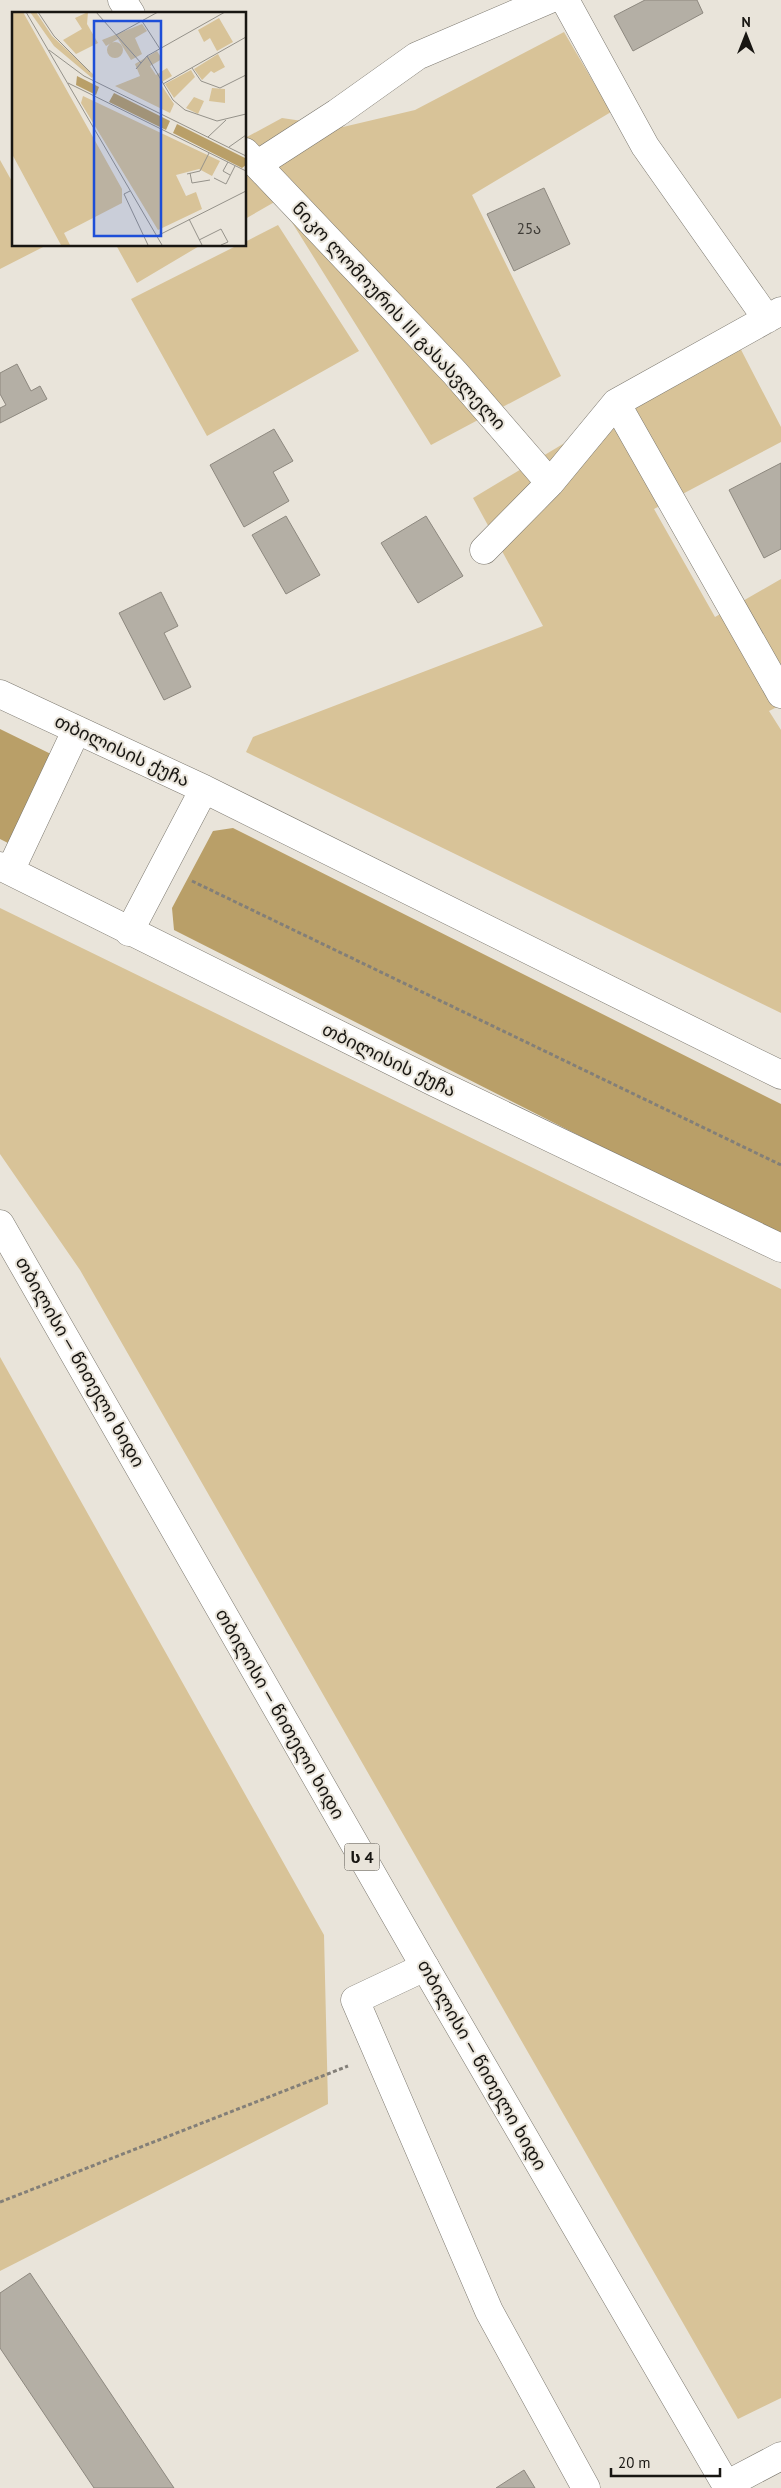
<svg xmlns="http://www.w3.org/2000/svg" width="781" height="2488" font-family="'PT Sans','Noto Sans Georgian',sans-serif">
  <rect width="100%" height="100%" fill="#e9e4da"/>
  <path fill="#d8c398" d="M564,32L611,112L472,195L561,376L431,445L278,200L245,219V138L282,118L343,127L415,110Z
    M0,160L14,185V245H47L0,269Z
    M278,225L359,351L207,436L131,299L238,245H245V242Z
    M116,245H201L137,283Z
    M736,340L781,427V442L654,509L715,617L781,579V705L769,711L781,730V1013L246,752L253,737L543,626L473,498Z
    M0,908L781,1289V2398L738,2419L80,1270L0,1154Z
    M0,1357L324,1935L328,2104L0,2271Z"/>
  <path fill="#b99f68" d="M0,729L55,756L22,850L0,839Z
    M233,828L781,1104V1238L174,930L172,908L213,831Z"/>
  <path fill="#b4afa5" stroke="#8d887f" d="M645,0H697L703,13L633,51L614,16Z
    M544,188L570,244L514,271L487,214Z
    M17,364L31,391L40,386L47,399L0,423V408L6,405L0,394V373Z
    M274,429L293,461L273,472L289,501L244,527L210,465Z
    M781,463V549L764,558L729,490Z
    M286,516L320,575L286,594L252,535Z
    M426,516L463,576L418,603L381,543Z
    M161,592L178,626L164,633L191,687L164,700L119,613Z
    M30,2273L174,2488H94L0,2348V2293Z
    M524,2470L535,2488H496Z"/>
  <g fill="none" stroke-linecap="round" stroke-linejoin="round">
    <defs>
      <path id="minor" d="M122,0L131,14
        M565,0L645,146L767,319
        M245,152L455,373L550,483
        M258,164L337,113L417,56L548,0
        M616,403L781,694
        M484,550L550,483L616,403L781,311
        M425,1967L355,2000L489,2311L586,2488
        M726,2485L781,2456"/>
      <path id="major" d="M0,694L204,789L781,1075
        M0,866L436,1083L781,1248
        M10,871L76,731
        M129,932L204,789"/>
      <path id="highway" d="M0,1224L425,1967L728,2488"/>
    </defs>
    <use href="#minor" stroke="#7c786f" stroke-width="29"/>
    <use href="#major" stroke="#7c786f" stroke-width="29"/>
    <use href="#highway" stroke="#7c786f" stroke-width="29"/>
    <path stroke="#837f78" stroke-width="3" stroke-dasharray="4 2.5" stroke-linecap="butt" d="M192,881L781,1165
      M0,2202L348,2066"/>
    <use href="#minor" stroke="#fff" stroke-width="28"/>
    <use href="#major" stroke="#fff" stroke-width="28"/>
    <use href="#highway" stroke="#fff" stroke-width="28"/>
  </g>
  <g text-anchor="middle" stroke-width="4" stroke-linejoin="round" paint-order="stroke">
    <g font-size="15" fill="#3f3c37">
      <text x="529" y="234">25ა</text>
    </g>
    <rect fill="#e9e4da" stroke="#57544e" stroke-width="1" x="344.5" y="1843.5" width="35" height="27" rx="4"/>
    <g font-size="16" font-weight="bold" fill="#181612">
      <text x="362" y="1863">ს 4</text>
    </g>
    <g font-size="18" fill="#181612" stroke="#e9e4da">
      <text transform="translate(399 316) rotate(47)" y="6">ნიკო ლომოურის III გასასვლელი</text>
      <text transform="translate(122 751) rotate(25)" y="6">თბილისის ქუჩა</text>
      <text transform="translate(389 1060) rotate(26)" y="6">თბილისის ქუჩა</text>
      <text transform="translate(80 1362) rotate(60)" y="6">თბილისი — წითელი ხიდი</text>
      <text transform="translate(280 1714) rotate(60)" y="6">თბილისი — წითელი ხიდი</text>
      <text transform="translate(482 2065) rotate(60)" y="6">თბილისი — წითელი ხიდი</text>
    </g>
  </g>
  <g transform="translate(12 12)">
    <rect width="234" height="234" fill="#e9e4da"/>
    <path d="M0,0H11L110,177V191L52,221L58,233H49L0,142ZM18,0H24L40,24L82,63L80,66L42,34ZM76,0L75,12L86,31L64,42L51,28L70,17L63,6ZM207,6L221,30L205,39L198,26L192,30L186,18ZM130,12L135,19L123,26L130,42L119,48L106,27L94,34L90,28ZM95 38a8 8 0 1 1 16 0a8 8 0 1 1-16 0ZM145,39L150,47L138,54L144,63L155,56L160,64L148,71L162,92L158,101L103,74L128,64L123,52ZM206,42L213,55L202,61L199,59L190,68L182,57ZM179,58L183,65L162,86L153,72ZM200,76L213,77V91L197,89ZM71,84L208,149L200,164L187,157L164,163L174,184L184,180L190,197L146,218L69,91ZM182,85L192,89L186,102L174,96Z" fill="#d8c398"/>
    <path d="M65,64L87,75L84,83L64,73ZM102,81L158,109L154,118L97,90ZM165,112L233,146L234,153L230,156L161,121Z" fill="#b99f68"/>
    <path fill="none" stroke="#95928a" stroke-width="1" d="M14,0L150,233M26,0L42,24L78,60M84,0L129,51M130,9L148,37M104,23L146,0M37,38L72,64L234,144M135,44L161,88L173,98L205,109L234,102M180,56L189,69L208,76L234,63M124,57L135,44L213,0M56,71L234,159M151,72L234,25M196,125L214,108M217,135L234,123M216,150L211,159L218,163M178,161L180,171L198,168M175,162L188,159L197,141M202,166L214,172L223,154M118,179L112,182L136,233M177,207L190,233M145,224L234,179M187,228L209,217L216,230L209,233"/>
    <path fill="#1d4ed8" fill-opacity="0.15" stroke="#1d4ed8" stroke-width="2.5" d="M82,9H149V224H82Z"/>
    <rect width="234" height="234" fill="none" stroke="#181612" stroke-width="2.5"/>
  </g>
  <g transform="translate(746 35)" stroke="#e9e4da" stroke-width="4" paint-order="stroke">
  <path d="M0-4L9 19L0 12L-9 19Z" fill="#181612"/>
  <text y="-8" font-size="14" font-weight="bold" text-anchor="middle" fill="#181612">N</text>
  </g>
  <path d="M611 2468v8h109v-8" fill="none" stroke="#181612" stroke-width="2.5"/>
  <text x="618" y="2468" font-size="15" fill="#181612" stroke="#e9e4da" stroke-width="4" paint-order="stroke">20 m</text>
</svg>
